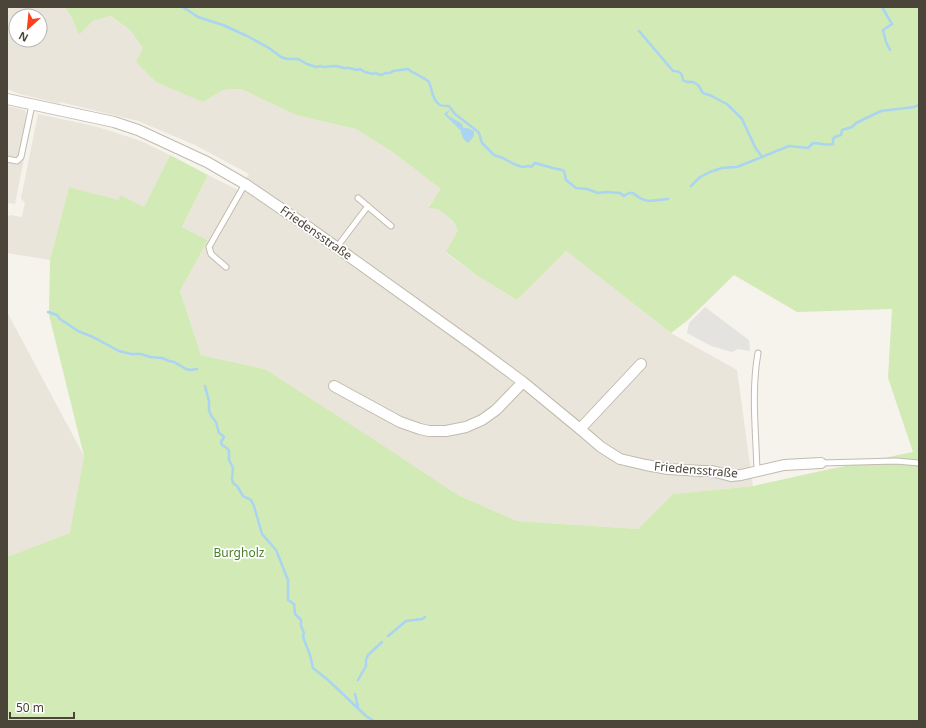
<svg xmlns="http://www.w3.org/2000/svg" width="926" height="728" font-family="'Noto Sans',sans-serif">
  <rect width="100%" height="100%" fill="#f6f3ec"/>
  <path fill="#eae5da" fill-rule="evenodd" d="M7,7H65L72,18L79,35L93,21L111,16L130,30L143,48L203,102L223,90L241,89L296,115L356,129L394,153L442,189L428,207L438,209L453,221L458,230L446,253L476,275L517,300L566,251L671,333L737,370L753,486L673,494L638,529L517,521L458,495L265,369L201,355L180,291L208,240L182,227L208,175L238,190L249,174L195,145L138,121L60,102V104L20,94L7,89ZM16,16H40V40H16Z
    M7,106L25,110L26,113L25,131L20,156L15,158L7,157Z
    M38,114L94,126L117,133L141,141L170,155L144,207L121,196L119,200L69,187L50,260L7,253V217L10,215L22,217L25,202L23,201L21,198Z
    M24,159L15,204L7,203V162L19,164L20,160Z
    M7,312L84,456L71,533L7,557Z"/>
  <path fill="#d2eab5" d="M65,7H919V721H7V557L70,533L84,456L49,315L50,260L69,187L119,200L120,195L144,207L170,155L208,175L182,227L208,240L180,291L201,355L265,369L373,439L458,495L517,521L638,529L673,494L753,486L821,471L913,452L888,378L892,309L797,312L734,275L688,320L671,333L566,251L517,300L476,275L446,252L458,230L453,221L438,209L428,208L441,189L394,153L356,129L296,115L241,89L223,90L203,102L156,82L136,62L143,48L130,30L111,16L93,21L79,35L72,18Z"/>
  <path fill="#e5e3e0" d="M705,307L749,340L750,351L738,349L732,352L711,346L687,333L689,323Z
    M694,471L761,474L743,481L733,483L693,478Z"/>
  <path fill="#a9d4f2" d="M451,109L447,114C450,118 457,120 462,124L463,125L462,127L465,128H467L474,131V136L468,143C464,141 461,135 461,131L444,114Z"/>
  <g fill="none" stroke-linecap="round" stroke-linejoin="round">
    <path stroke="#a9d4f2" stroke-width="2.5" d="M183,7L198,17L223,25L247,36L269,48L281,57L287,59H298L307,64L316,67L321,66L323,67L336,66L344,68H349L357,70L360,69L365,72L373,74L375,73L378,74L382,75L385,73H390L393,71L408,69C411,71 413,73 416,74C419,76 427,79 429,82C430,84 430,86 431,88C432,93 435,102 440,105C442,106 446,106 449,106L455,114L477,131L479,133L482,143L494,155L503,158L514,164L522,167L529,166L531,167L535,163L553,168L562,170L564,171L566,180L576,188L587,189L598,193L605,192L620,193L624,196L629,193H633C647,205 652,200 668,199
      M882,7L892,24L883,30L886,42L890,50
      M639,31L673,71C679,71 682,72 683,80L687,82H693L698,85L703,93L712,96L717,99L727,104L742,119L755,147L762,157
      M691,186L700,177L710,172L722,168L737,167L789,146L808,148L813,143C821,143 826,146 833,144V139L835,137L841,135L842,130L852,127L856,123L881,111L914,107L919,105
      M48,312L57,315L60,319L78,331L93,337L119,351L131,354H141L150,357L162,358L169,361L174,362L186,369L191,370L197,369
      M205,386L209,401V411L212,417L216,422L219,433L222,435L224,437L221,442L222,445L227,448L229,451V460L233,468L232,479L233,483L237,486L243,496L251,500L254,506L262,534L276,550L288,580V600L294,604L295,614L301,620V626L304,633L303,637L310,655L313,668L328,680L366,716L374,721
      M388,636L406,621L422,619L425,617
      M358,680L366,666V660L368,655L382,642
      M355,694L358,707"/>
    <defs>
      <path id="lane" d="M7,159L17,161L21,157L32,105
        M358,198L391,226
        M337,247L368,206
        M226,267L211,254L209,247L245,184
        M821,463L896,461L919,463
        M757,471C756,432 751,392 758,353"/>
      <path id="street" d="M7,99L114,122L138,130L207,162L245,184L311,229L477,348L523,382L580,429L601,447L620,459L646,465L668,469L703,471H712L731,476L741,475L784,465L821,463
        M334,386L400,422L420,429L429,431H446L466,427L482,420L496,410L523,382
        M580,429L641,364"/>
    </defs>
    <use href="#lane" stroke="#c2bbae" stroke-width="7"/>
    <use href="#street" stroke="#c2bbae" stroke-width="12"/>
    <use href="#lane" stroke="#fff" stroke-width="5"/>
    <use href="#street" stroke="#fff" stroke-width="10"/>
  </g>
  <g text-anchor="middle" stroke-width="3.5" stroke-linejoin="round" paint-order="stroke">
    <g font-size="12" fill="#4b4439" stroke="#fff">
      <text transform="translate(316 233) rotate(35)" y="4">Friedensstraße</text>
      <text transform="translate(696 470) rotate(5)" y="4">Friedensstraße</text>
    </g>
    <g font-size="12" fill="#4a7f2a" stroke="#fff">
      <text x="239" y="557">Burgholz</text>
    </g>
  </g>
  <rect width="926" height="728" fill="none" stroke="#4b4439" stroke-width="16"/>
  <g transform="translate(28 28) rotate(207)"><circle r="19" fill="#ffffff" stroke="#b7b4b0"/>
  <path d="M0-3L7 15L0 10L-7 15Z" fill="#fc3f1d"/>
  <text y="-6" font-size="11" font-weight="bold" text-anchor="middle" fill="#4b4439">N</text>
  </g>
  <path d="M10 712v6h64v-6" fill="none" stroke="#4b4439" stroke-width="2"/>
  <text x="16" y="712" font-size="12" fill="#4b4439" stroke="#ffffff" stroke-width="3" paint-order="stroke">50 m</text>
</svg>
